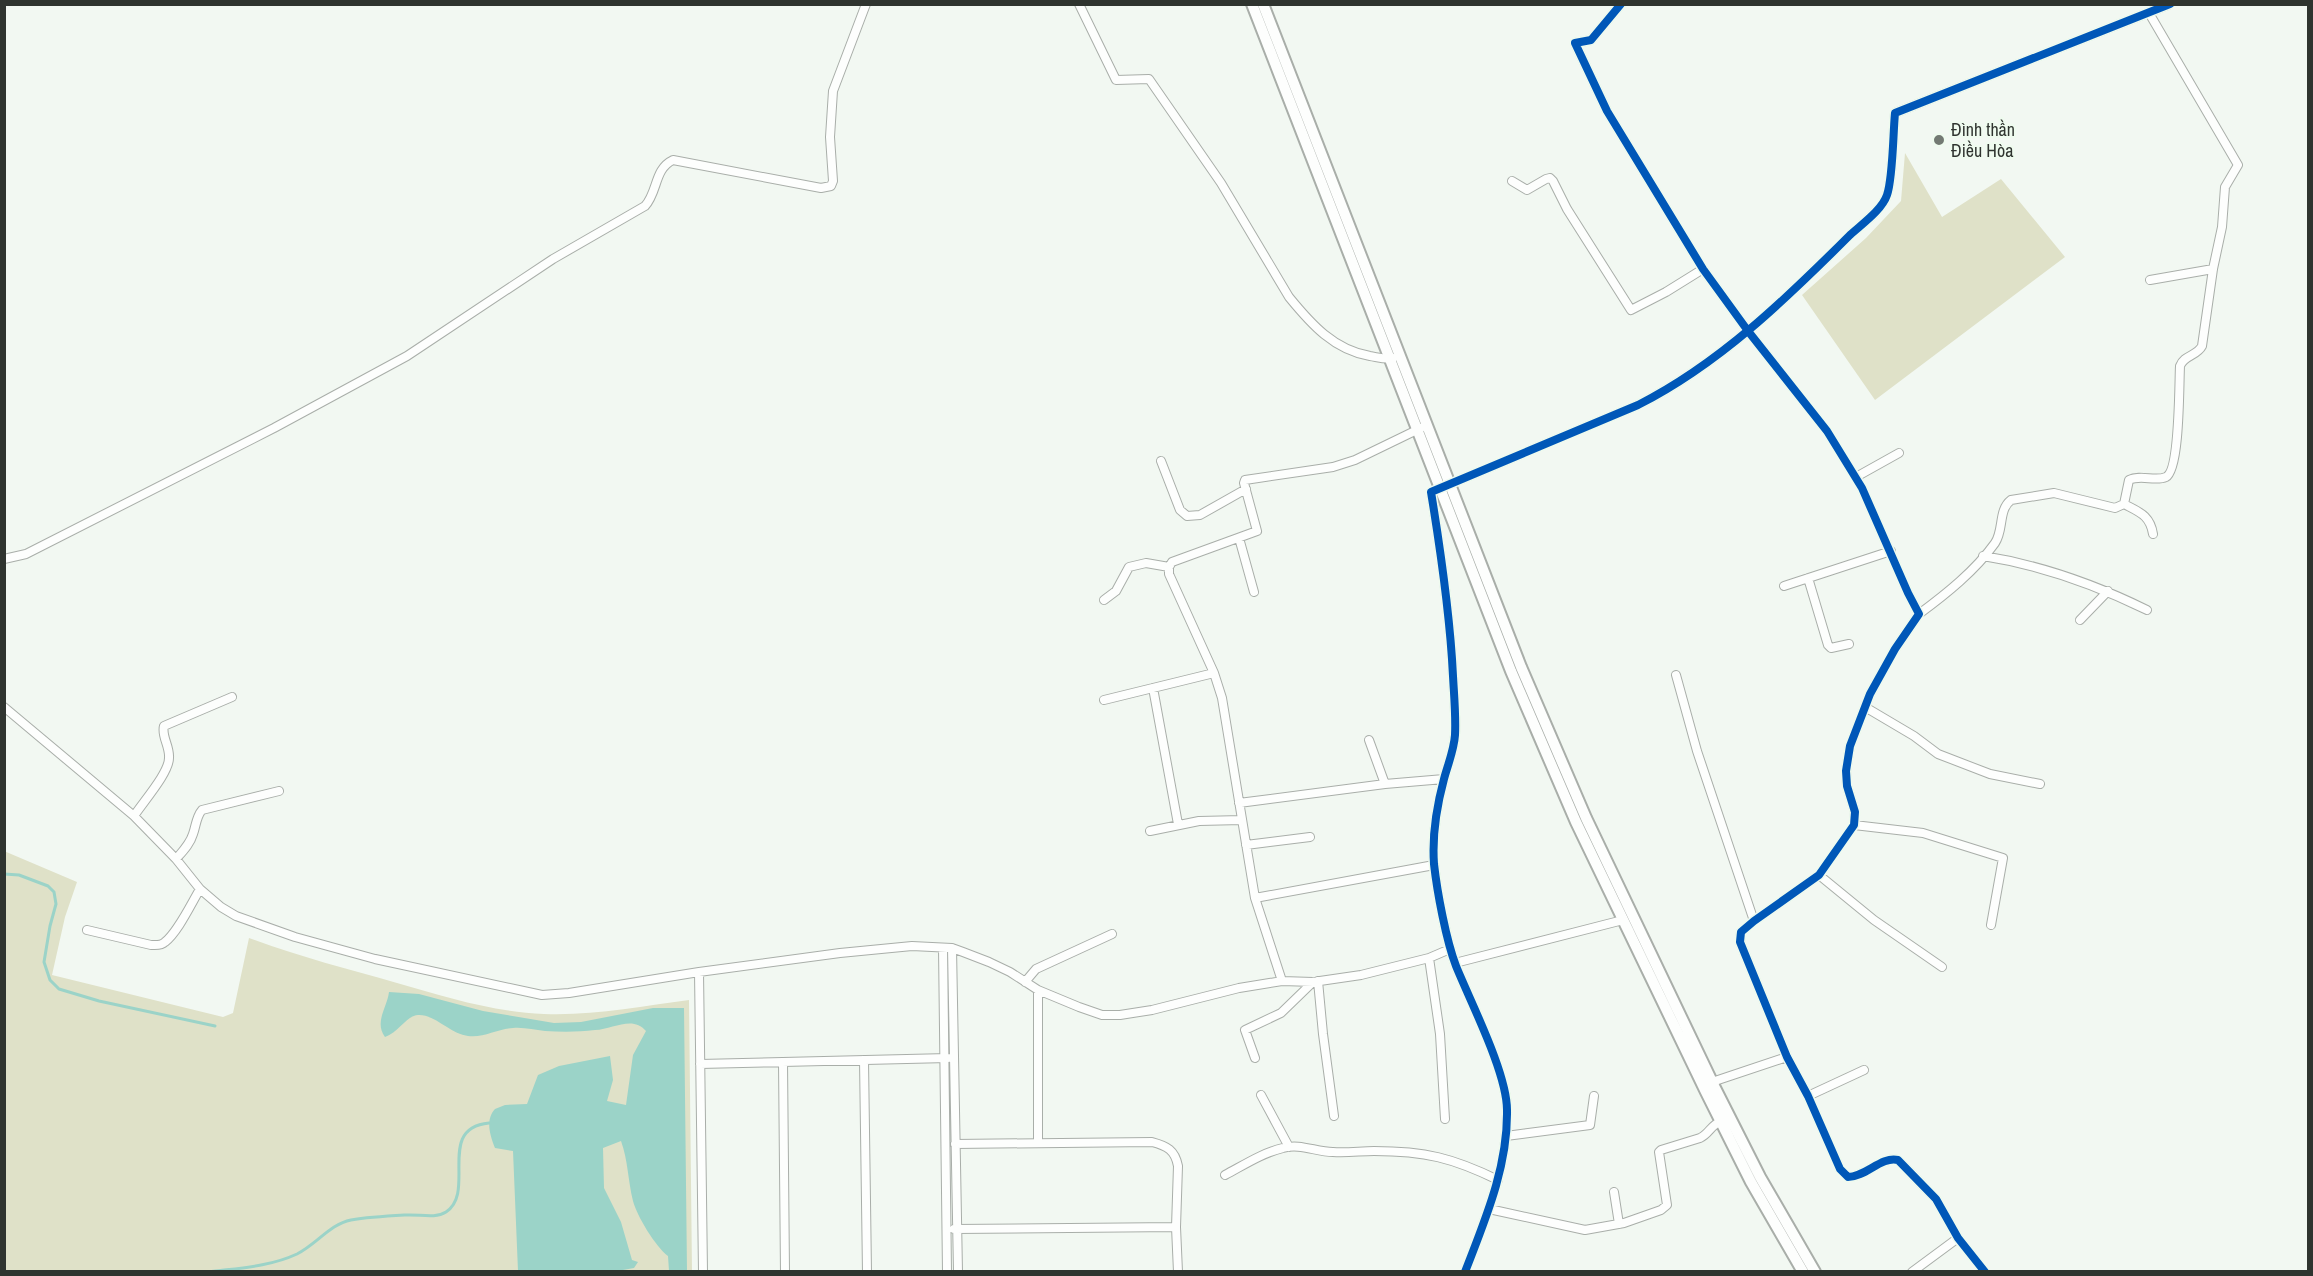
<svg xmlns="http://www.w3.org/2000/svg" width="2313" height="1276" font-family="'Archivo Narrow',sans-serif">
  <rect width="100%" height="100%" fill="#f2f8f2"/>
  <path fill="#dfe1c8" d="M1905,153L1942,217L2001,179L2065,257L1875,400L1802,295L1866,238L1901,201Z
    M4,851L77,882L65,917L52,975L223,1017L233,1013L249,938C297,956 347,969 397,983C445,997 494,1012 544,1014C592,1016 642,1006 689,1000L692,1271H5Z"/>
  <path fill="#9bd3c8" d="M389,992L419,994L483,1011L554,1023L581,1022L653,1008H684L687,1271H669L668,1256C655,1246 637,1216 633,1201C628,1181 628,1160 621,1141L603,1148L604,1188L621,1222L632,1260L638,1262L634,1268L612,1272L518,1271L513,1151L495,1148C490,1135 485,1120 495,1109L505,1105L527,1104L538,1075L559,1066L610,1056L613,1080L607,1101L626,1105L633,1055L646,1031C633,1015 613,1029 595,1030C579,1032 562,1032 545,1031C534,1030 524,1027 513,1028C497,1029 484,1038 468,1036C450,1034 435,1014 418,1015C406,1016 399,1032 385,1037C374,1022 387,1008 389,992Z"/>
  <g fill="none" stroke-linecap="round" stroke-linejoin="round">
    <path stroke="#9bd3c8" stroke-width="3" d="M4,874L19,875L48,886L54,892L56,904L50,926L44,962L50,980L59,989L99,1001L215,1026
      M208,1272C238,1268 269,1267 297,1254C317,1244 330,1224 351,1220C369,1217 388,1216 406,1215C419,1214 435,1219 446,1212C477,1192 435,1128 489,1123"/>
    <defs>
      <path id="street" d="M1079,4L1116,80L1149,79L1221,183L1289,297C1311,324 1334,350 1370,356C1377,357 1386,360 1393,358
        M1621,4L1591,40L1575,43L1607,111L1703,269L1748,331L1827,431L1862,488L1908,593L1919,614L1895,649L1870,694L1850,746L1846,771L1847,786L1855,812L1854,825L1819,875L1754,921L1741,932L1740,942L1787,1057L1808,1096L1840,1169L1848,1177C1866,1177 1881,1156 1898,1160L1936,1199L1958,1238L1985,1272
        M1512,181L1527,190L1546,179L1550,178L1553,181L1567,209L1631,310L1666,292L1703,269
        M2150,280L2213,269
        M1161,461L1180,510L1187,516L1200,515L1246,489
        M1856,477L1899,453
        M2124,504C2139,512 2150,515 2153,534
        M1239,538L1254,592
        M1983,556C2041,565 2094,584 2147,610
        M4,559L26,554L274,428L407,356L553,259L645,206C658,192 654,169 673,160L821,188L831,186L833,181L830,137L833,91L866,4
        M1808,578L1828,645L1831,648L1849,644
        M1784,586L1891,551
        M1104,600L1116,591L1129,567L1146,563L1169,567
        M1919,614C1946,594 1975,571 1995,543C2004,530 1998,510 2011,500L2054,493L2115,508L2124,504L2129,480C2141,474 2155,482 2166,477C2180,470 2179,384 2180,366C2184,355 2197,356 2202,346L2213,269L2222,227L2225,187L2238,165L2149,13
        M2080,620L2108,591
        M1676,675L1697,751L1754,921
        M1153,688L1178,824
        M1104,700L1214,673
        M4,707L134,816L176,859L200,889L221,907L236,916L295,937L375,959L542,995L569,993L699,972L840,953L912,946L952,948L963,952L989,962L1010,972L1038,990L1079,1007L1102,1015H1120L1152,1010L1239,988L1282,981L1313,982L1361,975L1429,958L1450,949
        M1865,707L1914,736L1938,754L1990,774L2040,784
        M1369,740L1385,784
        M1239,803L1385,784L1444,779
        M134,816C143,802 169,773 169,758C170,746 161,736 164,726L232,697
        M1854,825L1923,833L2003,858L1991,925
        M1150,831L1199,821L1242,820
        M1246,845L1310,837
        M176,859C183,851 190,844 193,834C196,826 196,817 202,810L279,791
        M1819,875L1874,920L1942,967
        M1255,898L1434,865
        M87,930L151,945C156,945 161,946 165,942C178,932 191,904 200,889
        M943,948L947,1272
        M952,948L958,1272
        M1429,958L1440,1034L1445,1119
        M1455,963L1623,920
        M699,972L703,1272
        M1282,981L1255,898L1222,698L1214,673L1169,574V567L1172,562L1257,531L1244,483L1245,480L1333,467L1355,460L1421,428
        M1318,981L1323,1034L1334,1116
        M1025,982L1036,969L1112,934
        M1038,990V1143
        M1255,1058L1245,1030L1281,1013L1313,982
        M864,1060L867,1272
        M783,1062L785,1272
        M700,1064L948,1058
        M1712,1082L1787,1057
        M1261,1095L1289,1147
        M1808,1096L1864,1070
        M1506,1136L1590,1125L1594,1096
        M955,1144L1152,1142C1167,1146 1175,1150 1178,1166L1176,1227
        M1225,1175C1244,1165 1262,1153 1283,1148C1300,1143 1316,1152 1333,1152C1347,1153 1361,1151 1374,1151C1425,1151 1453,1158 1498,1180
        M1614,1192L1619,1224
        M1489,1209L1585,1230L1624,1223L1661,1210L1667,1205L1659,1152L1661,1150L1700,1138C1709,1134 1711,1125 1720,1122
        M954,1229L1176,1227L1178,1272
        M1465,1272C1485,1220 1508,1167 1507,1110C1507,1073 1471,1003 1456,966C1446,940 1437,891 1434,864C1432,836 1437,805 1444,779C1448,764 1454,750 1455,735C1456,715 1454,695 1453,676C1450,614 1441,553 1431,492L1638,405C1719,364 1786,299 1850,235C1862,224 1882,210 1887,195C1893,178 1893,134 1895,113L2170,4
        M1912,1272L1958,1238"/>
      <path id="secondary" d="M1252,4L1511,671L1576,822L1706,1092L1751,1182L1803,1272
        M1263,4L1521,667L1586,818L1715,1088L1760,1177L1815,1272"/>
    </defs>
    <use href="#street" stroke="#a9aea9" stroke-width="10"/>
    <use href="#secondary" stroke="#a9aea9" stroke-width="14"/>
    <use href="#street" stroke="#fdfefd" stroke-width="8"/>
    <use href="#secondary" stroke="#fdfefd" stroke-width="10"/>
    <defs>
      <path id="cycleway" d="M1621,4L1591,40L1575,43L1607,111L1703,269L1748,331L1827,431L1862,488L1908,593L1919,614L1895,649L1870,694L1850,746L1846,771L1847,786L1855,812L1854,825L1819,875L1754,921L1741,932L1740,942L1787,1057L1808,1096L1840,1169L1848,1177C1866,1177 1881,1156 1898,1160L1936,1199L1958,1238L1985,1272
        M1465,1272C1485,1220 1508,1167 1507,1110C1507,1073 1471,1003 1456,966C1446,940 1437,891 1434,864C1432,836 1437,805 1444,779C1448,764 1454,750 1455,735C1456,715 1454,695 1453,676C1450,614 1441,553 1431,492L1638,405C1719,364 1786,299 1850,235C1862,224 1882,210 1887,195C1893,178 1893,134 1895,113L2170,4"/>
    </defs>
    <use href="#cycleway" stroke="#effbef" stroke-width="11"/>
    <use href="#cycleway" stroke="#0057b8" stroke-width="8"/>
  </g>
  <circle fill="#737973" stroke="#effbef" stroke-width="2" cx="1939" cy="140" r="6"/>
  <g text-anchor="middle" stroke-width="4.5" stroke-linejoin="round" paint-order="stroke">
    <g font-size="18" fill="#2f342f" stroke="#effbef" text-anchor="start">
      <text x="1951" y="136">Đình thần<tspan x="1951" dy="21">Điều Hòa</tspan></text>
    </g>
  </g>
  <rect width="2313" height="1276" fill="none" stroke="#2f342f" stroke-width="12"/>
</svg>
